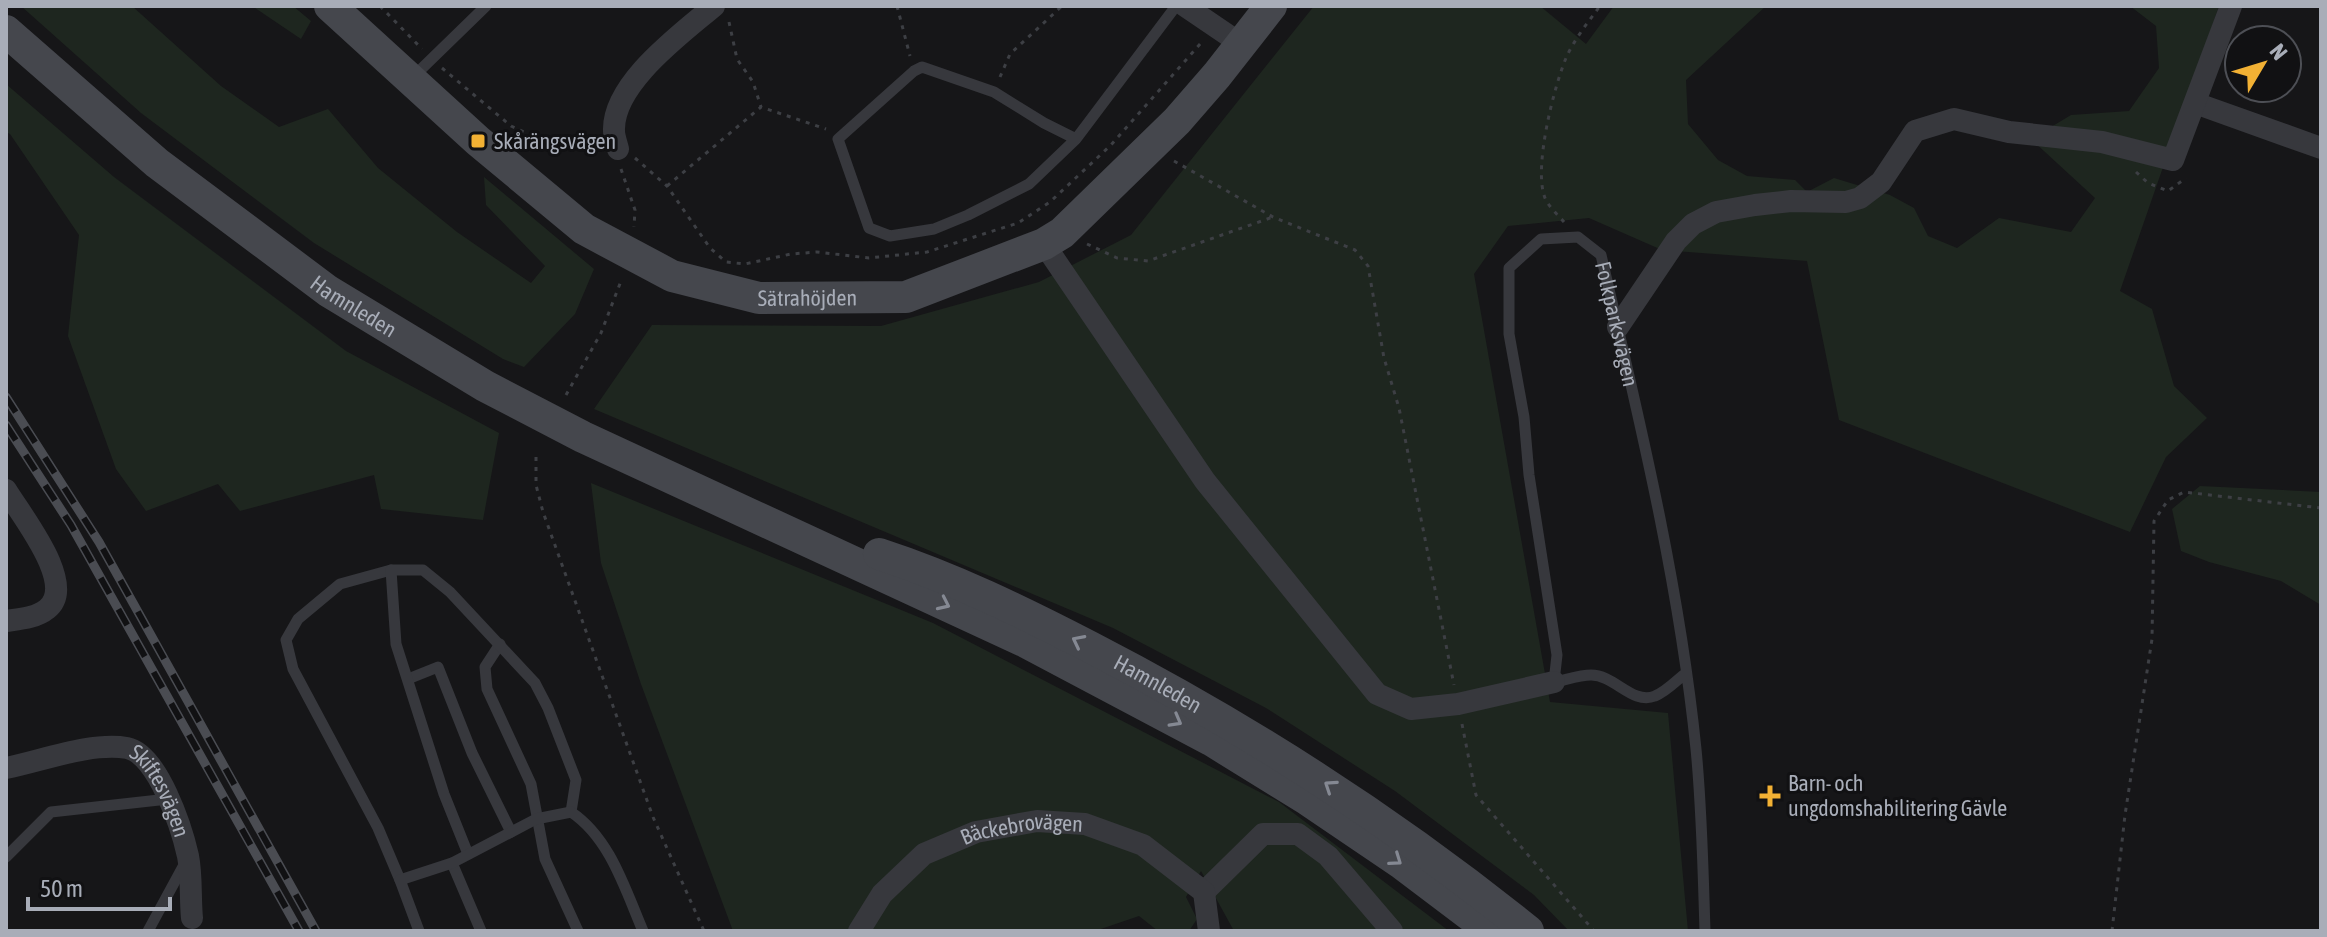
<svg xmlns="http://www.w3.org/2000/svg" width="2327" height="937" font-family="'Asap Condensed',sans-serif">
  <rect width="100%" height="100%" fill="#161618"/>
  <path fill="#1e261f" d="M21,6H132L221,86L279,127L328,109L378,168L457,232L531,283L545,266L486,205L484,177L594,269L575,314L524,367L503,359L314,243L141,113Z
    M252,6H293L311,21L301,39Z
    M1314,6H1540L1586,44L1614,6H1766L1686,80L1688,124L1718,160L1747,176L1795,180L1807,192L1834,178L1890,195L1914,208L1928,236L1957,248L1999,218L2071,232L2095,198L2031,139L2071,115L2129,111L2159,68L2156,26L2130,6H2219L2120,291L2152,309L2174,386L2207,418L2166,457L2130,532L1839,420L1807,261L1662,250L1589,218L1508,226L1474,274L1550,702L1668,713L1688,931H1569L1534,895L1395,791L1266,708L1113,628L594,409L652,325L881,326L1039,282L1131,235Z
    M6,84L114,177L346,351L499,433L483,520L381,509L374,475L240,511L218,484L146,511L116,469L68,336L79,235L10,134L6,132Z
    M591,483L933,623L1279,802L1449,931H1234L1201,871L1186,897L1197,919L1189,931H1158L1139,916L1095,931H733L641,684L601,563Z
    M2200,486L2321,492V605L2281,581L2209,562L2181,551L2172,509Z"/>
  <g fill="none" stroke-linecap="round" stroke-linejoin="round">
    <path stroke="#3d3f44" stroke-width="3" stroke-dasharray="4 6" stroke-linecap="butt" d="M380,6L422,49
      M897,6L910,56
      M729,22L737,59L753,82L761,107
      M442,68L511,126L548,143L597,148
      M1000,77L1010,54L1062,6
      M635,158L667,186L710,248L726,262L745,264L791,254L817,252L869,258L927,252L1018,223L1050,202L1111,145L1201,43
      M1174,161L1273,217L1355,250L1368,266L1384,358L1399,408L1454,685
      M621,169L635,210L634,227
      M2136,172L2148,183L2168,191L2186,178
      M667,186L761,107L826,129
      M1564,222C1558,215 1548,206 1545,198C1533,168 1554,87 1566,58C1574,40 1588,22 1600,6
      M1087,244L1117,258L1148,261L1273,217
      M566,395L601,333L621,281
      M536,457V485L543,512L653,817L704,931
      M1462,724L1476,795L1594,931
      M2112,931L2125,815L2152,639L2154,521L2168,500L2184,492L2321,508"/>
    <g stroke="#37383d" stroke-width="11">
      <path d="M412,78L486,6"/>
      <path d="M1076,139L1044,123L994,92L922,67L914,71L838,139L869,228L890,236L934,229L968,215L1029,184L1076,139L1176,6"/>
      <path d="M391,570L340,584L298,619L286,640L293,669L378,828L400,880"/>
      <path d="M500,644L485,667L487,689L531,784L545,859L578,931"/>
      <path id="s1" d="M1686,673C1677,680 1666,692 1655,696C1632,705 1615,675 1591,675C1580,675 1565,680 1554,682L1557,655L1529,475L1524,417L1509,334V268L1541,239L1578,237L1601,255C1639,418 1679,582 1696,749C1702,810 1703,870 1705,931"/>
      <path d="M408,679L438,667L472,753L511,832"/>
      <path d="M468,854L444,794L396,644L391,570H423L450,592L535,683L548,708L576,780L571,812"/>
      <path d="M6,857L51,812L168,799"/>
      <path d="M452,863L481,931"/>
      <path d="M148,931L186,861"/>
      <path d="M419,931L400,880L452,863L536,819L571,812C610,838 625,889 643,931"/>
    </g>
    <g stroke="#37383d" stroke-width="22">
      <path d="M1185,6L1241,44"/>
      <path d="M2195,103L2321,148"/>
      <path d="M618,149C617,144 614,137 614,131C612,84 681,34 714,6"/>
      <path d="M1044,244L1205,481L1377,694L1411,709L1458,704L1554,682"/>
      <path d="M1618,327L1676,241L1693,224L1716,212L1755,205L1791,201L1846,202L1860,198L1881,182L1915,131L1954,119L2009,132L2102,142L2173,160L2231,6"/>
      <path d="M6,490C21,515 78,585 47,609C36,618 20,619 6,621"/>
      <path id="s2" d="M6,768C42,761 90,742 127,748C158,754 182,829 188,856C192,876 190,898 192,918"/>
      <path d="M1204,892L1263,834H1298L1328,856L1392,931"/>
      <path id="s3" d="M859,931L882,894L924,854L976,832L1037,821L1085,824L1143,845L1204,892L1209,931"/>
    </g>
    <g stroke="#45474d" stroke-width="32">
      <path id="s4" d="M330,6L478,141L584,229L672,276L759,298L906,297L1044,244L1062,233L1177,121L1217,75L1271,6"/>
      <path id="s5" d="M6,31L157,163L328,291L485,386L583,437L1026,642L1211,740L1308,800L1401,863L1491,931"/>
      <path id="s6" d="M879,554C953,578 1022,612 1090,647C1245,727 1392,821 1528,931"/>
    </g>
    <defs>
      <path id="rail" d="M6,397L99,542L316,931
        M6,425L71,525L299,931"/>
    </defs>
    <use href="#rail" stroke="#4a4c52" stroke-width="9"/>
    <use href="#rail" stroke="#111113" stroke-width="6" stroke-dasharray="18" stroke-linecap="butt"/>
  </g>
  <defs><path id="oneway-chevron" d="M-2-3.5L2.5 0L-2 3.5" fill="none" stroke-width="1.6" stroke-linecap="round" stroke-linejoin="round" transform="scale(2)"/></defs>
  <g stroke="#858993">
    <use href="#oneway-chevron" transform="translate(944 604) rotate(25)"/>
    <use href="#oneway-chevron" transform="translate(1078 641) rotate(-153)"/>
    <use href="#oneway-chevron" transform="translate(1176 721) rotate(29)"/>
    <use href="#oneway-chevron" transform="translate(1330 786) rotate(-146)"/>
    <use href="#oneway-chevron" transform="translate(1396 860) rotate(35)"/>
  </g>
  <g fill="#f2b134" stroke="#111113" stroke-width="3">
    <rect x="470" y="133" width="16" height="16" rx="4"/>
    <path d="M1766 784h8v8h8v8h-8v8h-8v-8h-8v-8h8z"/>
  </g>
  <g text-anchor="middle" stroke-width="6" stroke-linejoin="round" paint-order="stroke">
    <g font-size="22" fill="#a8adb8" stroke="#111113" text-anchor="start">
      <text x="494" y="149">Skårängsvägen</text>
      <text x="1788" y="791">Barn- och<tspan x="1788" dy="25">ungdomshabilitering Gävle</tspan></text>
    </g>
    <g font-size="22" fill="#a8adb8" stroke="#111113">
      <text dy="8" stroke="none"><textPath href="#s4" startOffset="576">Sätrahöjden</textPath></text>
      <text dy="8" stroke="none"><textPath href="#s5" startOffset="444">Hamnleden</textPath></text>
      <text dy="8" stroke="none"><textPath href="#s1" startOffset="744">Folkparksvägen</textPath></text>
      <text dy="8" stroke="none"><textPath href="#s6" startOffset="308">Hamnleden</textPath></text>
      <text dy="8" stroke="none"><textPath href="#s2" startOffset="180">Skiftesvägen</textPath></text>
      <text dy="8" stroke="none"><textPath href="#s3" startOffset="204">Bäckebrovägen</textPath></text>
    </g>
  </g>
  <rect width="2327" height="937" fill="none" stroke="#a8adb8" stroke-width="16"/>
  <g transform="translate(2263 64) rotate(52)"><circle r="38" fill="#111113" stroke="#4d4f55" stroke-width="2"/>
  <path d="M0-6L14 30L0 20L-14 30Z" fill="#f2b134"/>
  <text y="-12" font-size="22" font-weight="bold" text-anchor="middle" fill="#a8adb8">N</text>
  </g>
  <path d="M28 897v12h142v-12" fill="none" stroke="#a8adb8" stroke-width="4"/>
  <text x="40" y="897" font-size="24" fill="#a8adb8" stroke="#111113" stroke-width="6" paint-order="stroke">50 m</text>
</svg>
